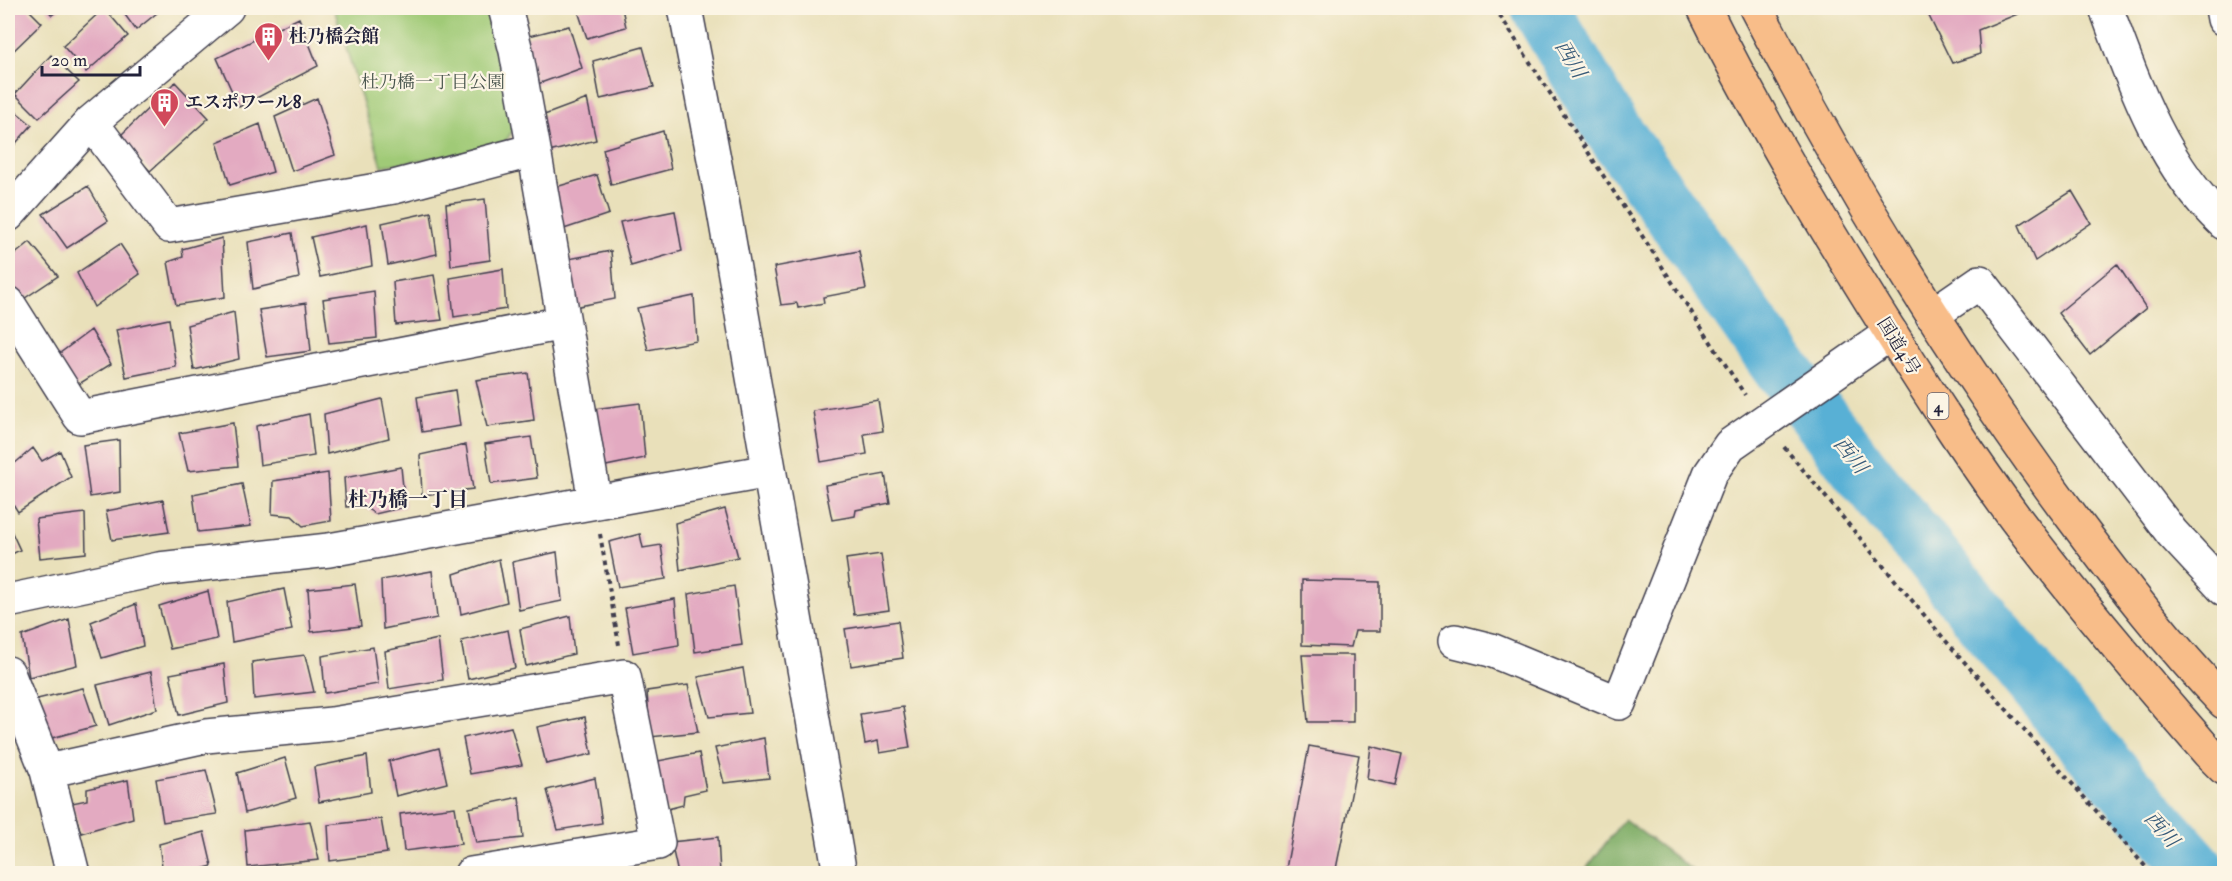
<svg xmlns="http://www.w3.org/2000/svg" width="2232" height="881" font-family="'IM FELL Double Pica','Noto Serif JP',serif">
  <rect width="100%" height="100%" fill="#fcf5e5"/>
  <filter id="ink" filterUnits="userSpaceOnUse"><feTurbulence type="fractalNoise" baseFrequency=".0167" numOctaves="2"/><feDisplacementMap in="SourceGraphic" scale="12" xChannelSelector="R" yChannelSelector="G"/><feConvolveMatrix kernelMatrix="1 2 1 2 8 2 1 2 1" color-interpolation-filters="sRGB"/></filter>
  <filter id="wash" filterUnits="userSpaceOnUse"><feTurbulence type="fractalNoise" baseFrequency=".008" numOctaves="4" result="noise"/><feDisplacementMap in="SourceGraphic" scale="24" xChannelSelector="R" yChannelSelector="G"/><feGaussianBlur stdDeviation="1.35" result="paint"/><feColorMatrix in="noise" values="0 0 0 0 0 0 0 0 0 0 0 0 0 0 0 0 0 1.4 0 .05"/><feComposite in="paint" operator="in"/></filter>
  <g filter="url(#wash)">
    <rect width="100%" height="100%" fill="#e9e0ba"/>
    <path fill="#a0ca77" stroke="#617659" stroke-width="1.5" d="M334,8H489L518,123L501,148L382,166Z"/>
    <path fill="#80ae68" stroke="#516852" stroke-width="1.5" d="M1624,819L1696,873H1583Z"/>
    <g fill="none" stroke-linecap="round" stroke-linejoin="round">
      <path stroke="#58b0d5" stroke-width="58" d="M1540,8L1610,126L1781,368L1868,479L2065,720L2201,874"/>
    </g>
    <g id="blocks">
      <path fill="#e3aac1" d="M8,8H27L42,23L8,56Z
        M46,8H61L52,15Z
        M104,8L128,36L86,72L63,46Z
        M120,8H163L136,30Z
        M577,8H622L626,27L587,38Z
        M1925,8H2029L2030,9L1978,30L1980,54L1952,63Z
        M299,18L318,66L239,107L217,58Z
        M569,26L582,68L535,85L525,37Z
        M643,47L654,87L600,99L593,61Z
        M51,55L79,82L39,118L15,94Z
        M175,82L209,118L150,171L119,137Z
        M317,98L335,155L292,171L275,117Z
        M587,99L596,140L545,153L539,117Z
        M8,105L32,125L8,152Z
        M260,124L273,172L230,185L217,142Z
        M663,131L671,169L611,185L603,149Z
        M597,175L609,214L555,232L549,189Z
        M88,186L108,221L67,248L43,214Z
        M2072,191L2091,223L2035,261L2019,225Z
        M485,199L490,260L451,266L446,204Z
        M675,211L682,251L631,266L620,222Z
        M431,212L437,254L388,265L382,223Z
        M367,224L372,266L320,277L311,237Z
        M292,233L299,278L253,289L248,242Z
        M222,238L225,297L176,305L168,262L183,257L182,249Z
        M30,242L58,276L19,302L8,286V260Z
        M120,244L140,274L94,307L77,273Z
        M611,251L615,299L569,308L563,260Z
        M859,251L866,289L823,297L824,303L798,308L797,303L781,305L774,267Z
        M2117,264L2146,308L2090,355L2058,313Z
        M503,269L506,309L454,317L450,278Z
        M434,275L442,320L396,325L393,282Z
        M374,291L377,338L329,343L323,299Z
        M694,296L697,341L648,350L637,308Z
        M306,303L311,351L267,357L259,310Z
        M234,312L239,359L194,370L187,325Z
        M169,319L176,367L126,377L116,330Z
        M91,330L111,364L71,389L52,359Z
        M528,373L534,420L487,427L476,380Z
        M455,390L460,426L422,432L417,397Z
        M382,399L389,438L327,454L324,414Z
        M878,400L883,431L864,434L867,454L821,462L813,411Z
        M640,403L645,458L601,467L586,410Z
        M309,414L314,456L260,465L256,426Z
        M233,423L238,466L188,471L179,433Z
        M531,437L537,478L491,484L485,444Z
        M119,440L120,492L90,497L83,445Z
        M466,445L473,489L422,495L420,455Z
        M33,448L42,461L60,451L71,477L18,512L8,496V469Z
        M401,467L405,507L375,514L363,506L346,507L344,478Z
        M328,473L331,521L303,526L292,516L272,514L273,481Z
        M885,474L890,503L856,510L855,516L832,520L825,485Z
        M242,484L251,526L198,532L193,494Z
        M163,500L169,532L112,540L106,511Z
        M725,509L738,557L680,570L675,523Z
        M85,513L86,553L40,558L36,519Z
        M8,524L20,550L8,556Z
        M640,534L643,548L661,545L666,579L618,587L609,542Z
        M557,552L562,601L519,610L512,562Z
        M881,554L889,610L854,615L846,559Z
        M499,559L507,602L461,614L454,574Z
        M432,571L437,618L383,629L381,580Z
        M1302,580L1380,582V631H1355L1351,647L1302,645Z
        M355,584L361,626L311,632L308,589Z
        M734,586L742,645L695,652L688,594Z
        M284,589L292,630L232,642L227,602Z
        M208,591L217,639L170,649L159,606Z
        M675,599L679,645L633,653L625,608Z
        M136,604L143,646L102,658L91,622Z
        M570,616L574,654L526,666L520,629Z
        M69,619L77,665L29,677L22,636Z
        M898,621L903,658L851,666L845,629Z
        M508,630L515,668L468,679L461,641Z
        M438,639L443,680L389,689L385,651Z
        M373,647L378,684L325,693L322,656Z
        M305,655L314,692L254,699L252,662Z
        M1302,655H1353V722H1308Z
        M224,664L228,703L179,715L170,674Z
        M743,668L750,713L709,717L698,677Z
        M151,672L157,709L109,725L97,685Z
        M688,685L698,732L650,737L647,691Z
        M83,688L96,726L48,739L33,700Z
        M903,707L910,748L880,753L878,741L865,744L860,714Z
        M585,717L592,754L546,764L537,727Z
        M511,727L522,765L470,774L463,738Z
        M764,738L769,778L724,783L715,748Z
        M1309,746L1359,755L1335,874H1285Z
        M1371,746L1402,754L1395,785L1367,779Z
        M439,748L447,783L396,796L389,761Z
        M699,753L706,790L684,795L683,805L664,810L653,762Z
        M367,756L371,792L319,802L314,767Z
        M285,758L296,798L245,813L237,773Z
        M206,770L217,814L163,822L156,779Z
        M595,778L602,823L558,830L547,790Z
        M128,780L133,818L81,833L72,803L87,800V789Z
        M519,797L523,838L476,843L469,808Z
        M455,807L461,844L404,851L400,814Z
        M381,819L387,853L330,861L328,825Z
        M310,821L319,860L248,867L245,830Z
        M204,832L212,866L184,874H163L159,844Z
        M718,837L720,874H678L671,842Z"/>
    </g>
  </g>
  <g filter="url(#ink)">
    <use href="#blocks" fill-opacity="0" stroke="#403e4e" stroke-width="1.5"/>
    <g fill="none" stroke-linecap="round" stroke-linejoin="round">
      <defs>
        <path id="minor" d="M505,8L516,51L534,150L595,501
          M2222,8L2224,19
          M91,122L169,226L394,187L534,150
          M8,215L91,122L227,8
          M8,303L80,417L563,323
          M1932,315L1980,282L2172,533L2224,589
          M8,601L159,569L329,550L769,471
          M1455,641L1491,650L1619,703L1710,474L1730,445L1891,333
          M8,673L47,771L73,874
          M47,771L206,736L332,724L624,676L658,843L471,874"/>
        <path id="tertiary" d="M685,8L723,206L840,874
          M2106,8C2134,84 2163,167 2224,223"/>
        <path id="trunk" d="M1704,8C1754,109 1812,207 1872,303C1918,376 1964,449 2015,518C2076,599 2142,676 2208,752L2224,768
          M1756,8C1848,185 1952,356 2072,517C2119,580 2169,645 2224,702"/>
      </defs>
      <use href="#minor" stroke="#403e4e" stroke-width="36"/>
      <use href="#tertiary" stroke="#403e4e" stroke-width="36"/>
      <use href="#trunk" stroke="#403e4e" stroke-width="36"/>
      <path stroke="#403e4e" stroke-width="4" stroke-dasharray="4.5 4.5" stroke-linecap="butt" d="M1495,8L1745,395
        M1784,447L1945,640L2152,874
        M600,534L619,645"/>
      <use href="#minor" stroke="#fff" stroke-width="33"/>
      <use href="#tertiary" stroke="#fff" stroke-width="33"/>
      <use href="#trunk" stroke="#f8bd89" stroke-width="33"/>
    </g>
  </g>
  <defs>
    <symbol id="building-pin" viewBox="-11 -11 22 30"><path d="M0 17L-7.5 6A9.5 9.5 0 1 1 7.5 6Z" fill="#d1495b" stroke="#fcf5e5"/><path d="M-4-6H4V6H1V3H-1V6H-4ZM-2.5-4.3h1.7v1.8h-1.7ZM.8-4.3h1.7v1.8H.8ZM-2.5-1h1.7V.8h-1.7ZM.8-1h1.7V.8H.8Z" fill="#fff"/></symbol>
  </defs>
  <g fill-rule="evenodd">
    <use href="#building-pin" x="252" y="20" width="33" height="45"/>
    <use href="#building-pin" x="148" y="86" width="33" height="45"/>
  </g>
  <g text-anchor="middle" stroke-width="4.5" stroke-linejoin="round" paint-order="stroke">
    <rect fill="#fcf5e5" stroke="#63616e" stroke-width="1.5" x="1927.5" y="393" width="21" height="26" rx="4.5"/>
    <g font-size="16" font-weight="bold" fill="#22223b">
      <text x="1938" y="412">4</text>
    </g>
    <g font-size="18" font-weight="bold" fill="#22223b" stroke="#fcf5e5" text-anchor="start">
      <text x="289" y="42">杜乃橋会館</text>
      <text x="185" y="108">エスポワール8</text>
    </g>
    <g font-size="18" fill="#48544d" stroke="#fcf5e5">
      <text x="433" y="88">杜乃橋一丁目公園</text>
    </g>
    <g font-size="18" fill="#22223b" stroke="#fcf5e5">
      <text transform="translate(1899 346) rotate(58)" y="6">国道4号</text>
    </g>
    <g font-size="20" font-style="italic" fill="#385b79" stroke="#fcf5e5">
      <text transform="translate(1571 59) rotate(59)" y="7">西川</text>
      <text transform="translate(1851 455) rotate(51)" y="7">西川</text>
      <text transform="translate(2162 829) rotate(48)" y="7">西川</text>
    </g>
    <g font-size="20" font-weight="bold" fill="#22223b" stroke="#fcf5e5">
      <text x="408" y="506">杜乃橋一丁目</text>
    </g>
  </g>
  <rect width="2232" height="881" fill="none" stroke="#fcf5e5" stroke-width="30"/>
  <path d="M42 66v9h98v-9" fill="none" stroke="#22223b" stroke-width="3"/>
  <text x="51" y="66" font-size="18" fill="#22223b" stroke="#fcf5e5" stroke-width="4.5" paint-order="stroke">20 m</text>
</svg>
